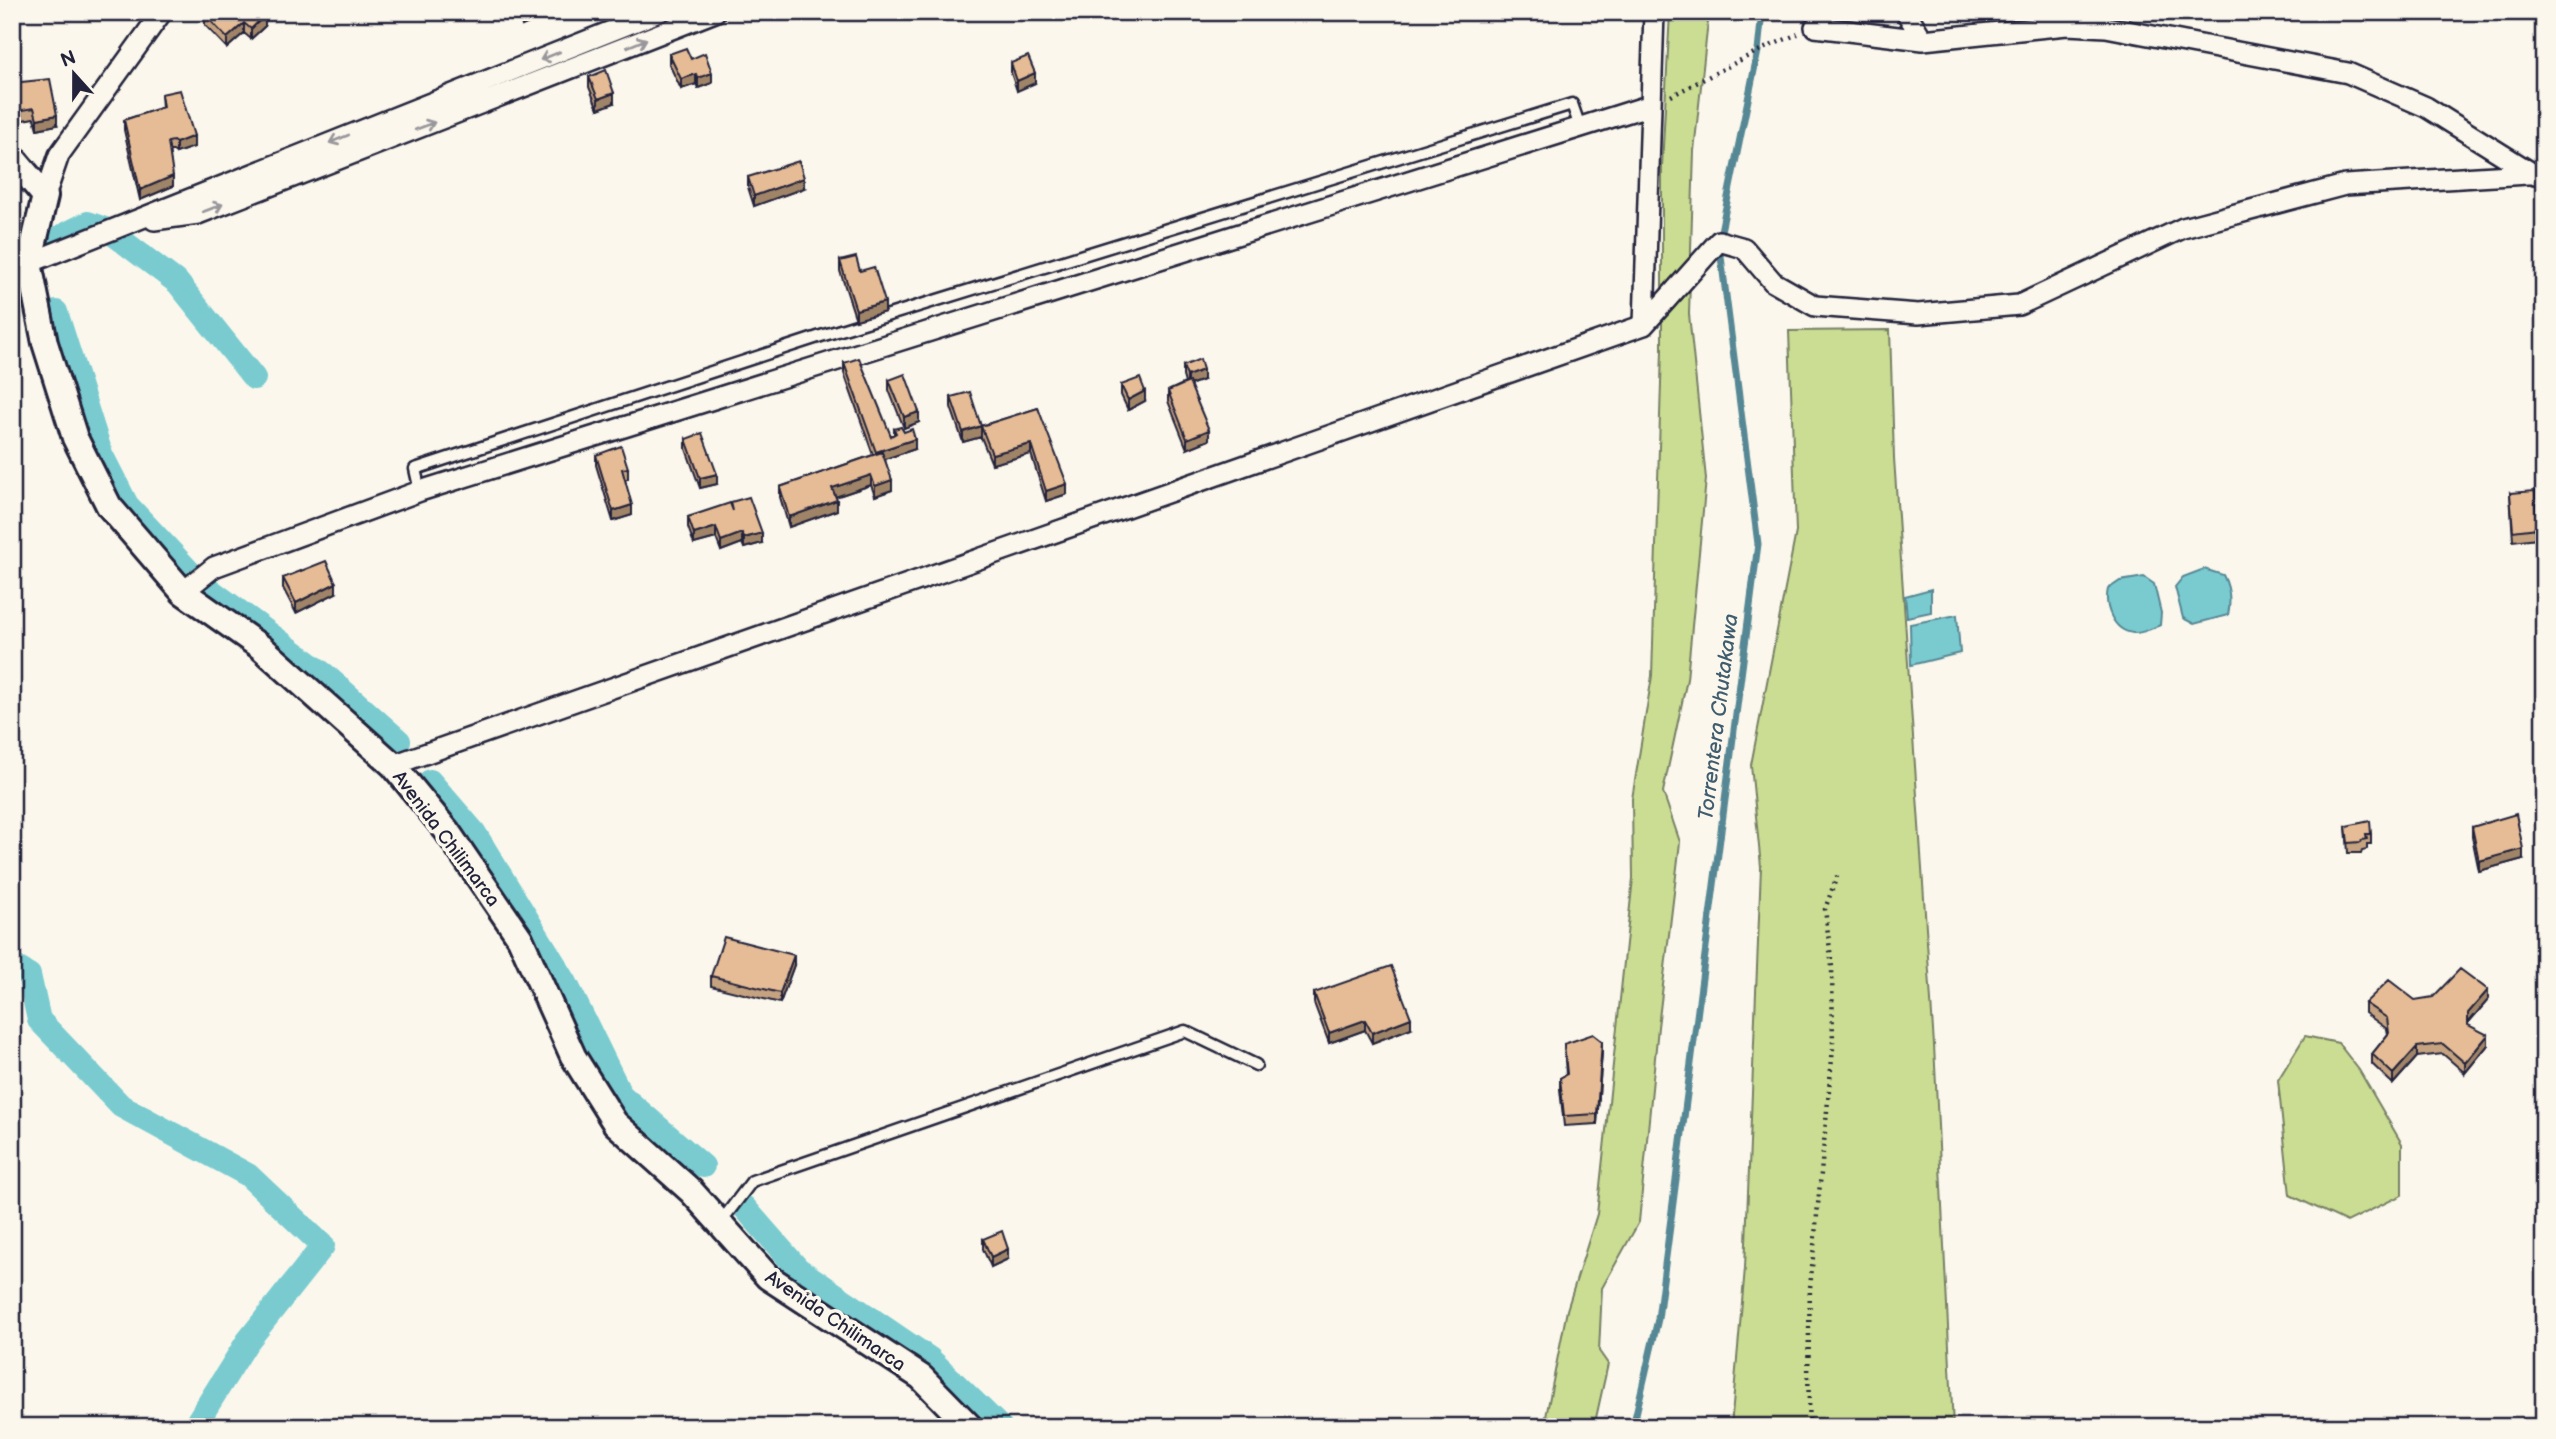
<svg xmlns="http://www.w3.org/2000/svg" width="2556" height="1439" font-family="'Balsamiq Sans',sans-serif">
  <rect width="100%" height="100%" fill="#fbf7ec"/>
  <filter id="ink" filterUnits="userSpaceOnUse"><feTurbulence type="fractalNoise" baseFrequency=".0143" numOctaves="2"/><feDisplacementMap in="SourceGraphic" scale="14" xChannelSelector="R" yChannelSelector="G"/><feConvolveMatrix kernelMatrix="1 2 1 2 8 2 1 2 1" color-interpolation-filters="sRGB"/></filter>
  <g filter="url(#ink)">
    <path fill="#cbdd92" stroke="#768066" stroke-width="2" d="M1670,12H1709L1694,151L1689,314L1706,479L1687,679L1663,792L1680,842L1658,1027L1639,1222L1602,1288L1599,1351L1608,1364L1594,1427H1544L1567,1310L1597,1214L1633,878L1632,799L1652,676L1662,350V166Z
      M1890,330L1894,458L1934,1045L1953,1427H1731L1745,1268L1761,867L1751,765L1796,532L1789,331Z
      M2305,1036L2338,1043L2359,1070L2402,1144V1195L2347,1222L2290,1195L2278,1080Z"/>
    <path fill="#79cbd0" stroke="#568794" stroke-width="2" d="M2204,569L2223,575C2230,588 2231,601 2228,615L2194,624L2183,618L2175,587L2183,577Z
      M2144,577L2154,584L2161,613L2160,625C2153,628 2142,634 2133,633C2113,631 2104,606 2108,589L2120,581Z
      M1931,589V612L1907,617L1905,596Z
      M1957,615L1960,653L1911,665L1910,624Z"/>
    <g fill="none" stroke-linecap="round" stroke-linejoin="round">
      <path stroke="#568794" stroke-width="7" d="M1633,1427L1658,1319L1758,544L1719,241L1758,51L1762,12"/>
      <path stroke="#79cbd0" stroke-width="24" d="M60,237L88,223L108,230L178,283L254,378
        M56,312L101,454L127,505L198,581L325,675L399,741
        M430,781L474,832L566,983L621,1095L703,1166
        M12,965L29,975L39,1020L121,1106L248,1175L323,1246L247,1342L194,1427
        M744,1207L798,1269L930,1359L1000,1427"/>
      <defs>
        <path id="service" d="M420,491L415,469L821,336L1572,104L1580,127
          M720,1223L752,1181L1185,1031L1256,1065"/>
        <path id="minor" d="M1906,12L1923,40
          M1815,27L1923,40L2067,25L2106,27L2348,73L2426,107L2535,175
          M45,196L59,155L162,12
          M154,220L198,214L715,12
          M29,263L659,12
          M1644,325L1654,12
          M183,592L214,567L420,491L1651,105
          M393,765L1644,325L1719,241L1744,248L1773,282L1815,306L1918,314L2019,305L2183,228L2345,185L2544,173"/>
        <path id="tertiary" d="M12,157L45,196L29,263L45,343L75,438L109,506L183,592L262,648L393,765L447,831L520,938L573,1056L615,1123L691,1191L768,1277L921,1377L970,1427"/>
      </defs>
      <use href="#service" stroke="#22223b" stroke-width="15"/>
      <use href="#minor" stroke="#22223b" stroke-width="24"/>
      <use href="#tertiary" stroke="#22223b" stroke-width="30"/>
      <path stroke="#22223b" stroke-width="4.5" stroke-dasharray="2 5" stroke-linecap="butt" d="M1671,96L1758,51L1798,34
        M1810,1427L1808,1376L1810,1288L1833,1048L1832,967L1825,909L1837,876"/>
      <use href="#service" stroke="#fbf7ec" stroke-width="10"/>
      <use href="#minor" stroke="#fbf7ec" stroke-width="19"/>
      <use href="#tertiary" stroke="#fbf7ec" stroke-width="24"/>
    </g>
    <path fill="#c5a280" stroke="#22223b" stroke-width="2" d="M506,12H538V19L522,26L518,14L507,18Z
      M205,15L265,26L251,39L244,33L227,48L205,25Z
      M669,54L691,59L712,83L698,88L696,84L681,89L669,64Z
      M1011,63L1035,83L1017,91L1011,73Z
      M589,77L614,103L598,109L589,87Z
      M12,83L57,125L37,129L34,118L12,122Z
      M161,94L194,147L176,153L173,151H169L173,186L140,200L124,130V120L162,108Z
      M748,177L804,188L754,206L748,187Z
      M840,261L885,312L856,320L840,271Z
      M844,363L891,436L894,434V429L915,449L885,459L892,490L875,496L871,485L835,497L837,510L789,527L780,497V487L873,455L844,373Z
      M1183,366L1203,380L1190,385L1209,440L1187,449L1168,401V391L1185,383L1183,376Z
      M889,380L919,422L904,428L889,390Z
      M1121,385L1145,401L1128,410L1121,395Z
      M951,397L981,437L963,442L951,407Z
      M1038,408L1067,494L1046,501L1031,454L992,464L981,437V426Z
      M686,439L717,484L700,488L686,449Z
      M596,455L628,468V479H625L632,515L613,521L596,465Z
      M2510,493L2537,528V538L2513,541Z
      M731,507L762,543L744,548L742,543L721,551L716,538L694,544L688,527V517Z
      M283,578L336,593L296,613L283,588Z
      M2346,826L2371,834V844H2367V849L2362,850L2361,853H2348Z
      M2472,827L2523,859L2479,871L2472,837Z
      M794,965L780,1003L711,986V976Z
      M1314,993L1411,1028L1372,1043L1365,1030L1329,1043L1314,1003Z
      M2488,1000L2468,1023V1025L2488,1045L2465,1073L2443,1054L2417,1057L2393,1084L2372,1064V1054L2388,1034L2387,1029L2365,1013V1003Z
      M1564,1044L1602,1051L1597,1124L1564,1126L1560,1089V1078L1566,1075Z
      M983,1239L1008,1259L991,1267L983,1249Z"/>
    <path fill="#a08468" stroke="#22223b" stroke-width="2" d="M507,12H518V14L507,18Z
      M530,12H538V19L522,26V16Z
      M265,15V26L251,39V29Z
      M244,23V33L227,48V38Z
      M712,73V83L698,88V78Z
      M1035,73V83L1017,91V81Z
      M696,74V84L681,89V79Z
      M614,93V103L598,109V99Z
      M57,115V125L37,129V119Z
      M194,136V147L176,153V143Z
      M173,176V186L140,200V190Z
      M804,178V188L754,206V196Z
      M885,302V312L856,320V310Z
      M1203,370V380L1187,386V376Z
      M1145,391V401L1128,410V400Z
      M919,412V422L904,428V417Z
      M981,426V437L963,442V432Z
      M1209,430V440L1187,449V439Z
      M915,439V449L876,462V452Z
      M1031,444V454L992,464V454Z
      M717,474V484L700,488V478Z
      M871,475V485L832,498V488Z
      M892,480V490L875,496V486Z
      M1067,484V494L1046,501V491Z
      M837,500V510L789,527V517Z
      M632,505V515L613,521V511Z
      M716,527V538L694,544V534Z
      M742,533V543L721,551V541Z
      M762,533V543L744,548V538Z
      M336,583V593L296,613V603Z
      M2523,849V859L2479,871V861Z
      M794,955V965L780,1003V993Z
      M2488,990V1000L2468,1023V1013Z
      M1411,1018V1028L1372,1043V1033Z
      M1365,1020V1030L1329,1043V1033Z
      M2488,1035V1045L2465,1073V1063Z
      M1602,1041V1051L1597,1124V1114Z
      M2417,1047V1057L2393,1084V1074Z
      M1008,1249V1259L991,1267V1257Z"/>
    <path fill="#e5bc95" stroke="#22223b" stroke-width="2" d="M207,12H261L265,15L251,29L244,23L227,38L205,15Z
      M520,12H530L522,16Z
      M686,48L691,59L705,53L712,73L698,78L696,74L681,79L669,54Z
      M1028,56L1035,73L1017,81L1011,63Z
      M606,70L614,93L598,99L589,77Z
      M50,79L57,115L37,119L34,108L12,112V83Z
      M180,90L194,136L176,143L173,141L168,142L173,176L140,190L124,120L163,107L161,94Z
      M799,161L804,178L754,196L748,177Z
      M856,257L860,271L874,267L885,302L856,310L840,261Z
      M859,358L891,436L896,433L894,429L901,427L904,432L912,429L915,439L876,452L844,363Z
      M1200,359L1203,370L1187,376L1183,366Z
      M905,374L919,412L904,417L889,380Z
      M1140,378L1145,391L1128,400L1121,385Z
      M1189,382L1209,430L1187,439L1168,391Z
      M970,392L981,426L963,432L951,397Z
      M1038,408L1067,484L1046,491L1031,444L992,454L981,426Z
      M702,433L717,474L700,478L686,439Z
      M621,446L628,468L622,469L632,505L613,511L596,455Z
      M882,452L892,480L875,486L871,475L832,488L837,500L789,517L780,487Z
      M2535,491L2537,528L2513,531L2510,493Z
      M749,497L762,533L744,538L742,533L721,541L716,527L694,534L688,517L730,503L733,511L731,502Z
      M326,561L336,583L296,603L283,578Z
      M2516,814L2523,849L2479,861L2472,827Z
      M2370,821L2371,834H2366L2367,839L2362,840L2361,842L2348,843L2346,826Z
      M724,937L794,955L780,993L711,976Z
      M1391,966L1411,1018L1372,1033L1365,1020L1329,1033L1314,993Z
      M2460,969L2488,990L2468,1013V1025L2488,1035L2465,1063L2443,1044L2417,1047L2393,1074L2372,1054L2389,1033L2387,1018L2365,1003L2389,980L2415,1000L2433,997Z
      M1593,1034L1602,1041L1597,1114L1564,1116L1560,1078L1567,1074L1564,1044Z
      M1002,1231L1008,1249L991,1257L983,1239Z"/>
    <defs><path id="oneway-shaft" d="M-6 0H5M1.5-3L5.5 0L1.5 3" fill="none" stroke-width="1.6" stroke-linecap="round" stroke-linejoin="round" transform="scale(1.75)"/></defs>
    <g stroke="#99979c">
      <use href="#oneway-shaft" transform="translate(637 43) rotate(-22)"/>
      <use href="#oneway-shaft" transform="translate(550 56) rotate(158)"/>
      <use href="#oneway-shaft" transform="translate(425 126) rotate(-21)"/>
      <use href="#oneway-shaft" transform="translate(339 139) rotate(158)"/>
      <use href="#oneway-shaft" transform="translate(213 208) rotate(-21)"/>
    </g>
  </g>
  <g text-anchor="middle" stroke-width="7" stroke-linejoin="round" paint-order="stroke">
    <g font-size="19" fill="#22223b" stroke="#fbf7ec">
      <text transform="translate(447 838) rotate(53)" y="7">Avenida Chilimarca</text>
      <text transform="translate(836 1320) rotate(34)" y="7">Avenida Chilimarca</text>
    </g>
    <g font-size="21" font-style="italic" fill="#405d6f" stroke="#fbf7ec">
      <text transform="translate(1718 717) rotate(-83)" y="7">Torrentera Chutakawa</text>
    </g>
  </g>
  <rect width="2556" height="1439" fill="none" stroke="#fbf7ec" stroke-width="42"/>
  <rect x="21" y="21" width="2514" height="1397" fill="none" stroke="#22223b" stroke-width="2.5" filter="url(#ink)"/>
  <g transform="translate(74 74) rotate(339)" stroke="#fbf7ec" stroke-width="5" paint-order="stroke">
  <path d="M0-5L12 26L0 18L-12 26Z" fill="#22223b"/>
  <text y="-10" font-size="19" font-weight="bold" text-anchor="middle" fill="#22223b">N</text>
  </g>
</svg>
